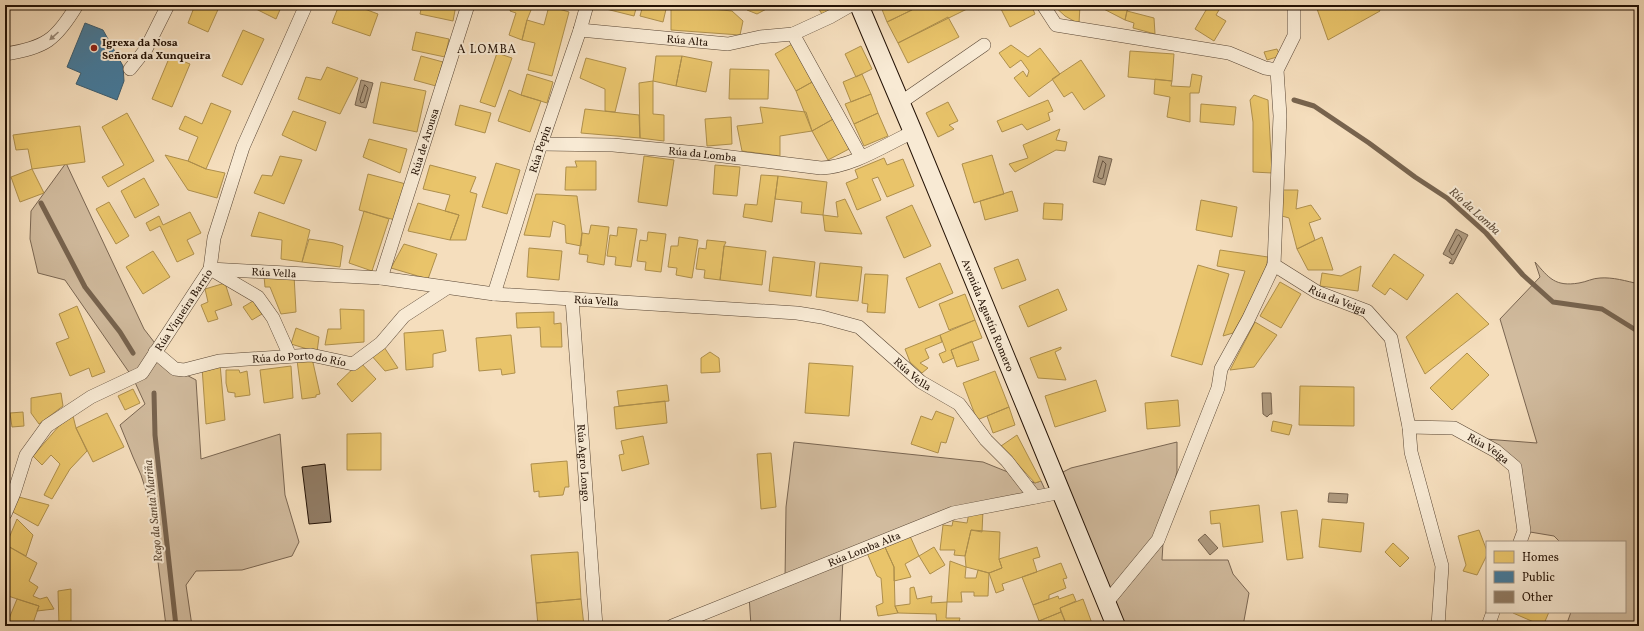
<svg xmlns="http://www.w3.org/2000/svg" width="1644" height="631" font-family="Vollkorn,serif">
  <rect width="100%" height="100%" fill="#f5debd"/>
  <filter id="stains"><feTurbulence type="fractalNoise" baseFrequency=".005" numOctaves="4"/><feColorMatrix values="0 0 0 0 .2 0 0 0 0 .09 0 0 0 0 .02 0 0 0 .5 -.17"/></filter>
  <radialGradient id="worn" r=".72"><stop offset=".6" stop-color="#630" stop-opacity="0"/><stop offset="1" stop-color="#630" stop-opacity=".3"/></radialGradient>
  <path fill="#d1bb9e" stroke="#7a6652" d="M66,163L144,329L175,369L196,380L201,459L280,434L285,495L299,542L292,556L242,570L196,571L186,585L192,626H166L151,506L141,475L133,457L120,425L145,404L133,378L65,280L38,273L30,239L31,211Z
    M1535,262C1549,278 1555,287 1579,283C1586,282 1593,278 1600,278C1613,277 1626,281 1639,284V626H1566L1571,612H1625V542H1560L1554,536L1524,531L1515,467L1472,438L1537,443L1500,319L1540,277Z
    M794,442L983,462L1035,483L1041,481L1047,494L953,513L843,557L840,626H751L749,595L785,580L786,507Z
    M1177,442V472L1160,535L1164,526L1162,560H1228L1233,574L1249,593L1243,626H1116L1055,476L1071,468Z"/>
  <path fill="#ae997e" stroke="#77634e" d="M361,80L373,83L366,108L355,105Z
    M1099,156L1112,159L1105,185L1093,182Z
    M1456,229L1468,235L1453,264L1449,263L1452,259L1443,254Z
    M1262,393H1271L1272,414H1270L1267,417L1263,414Z
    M1329,493L1348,494L1347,503L1328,502Z
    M1205,534L1218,548L1210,555L1198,540Z"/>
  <path fill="#e9c46a" stroke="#ae8f4c" d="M195,5H220L208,32L188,23Z
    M258,5H282L276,19L256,9Z
    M339,5H354L378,14L370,36L332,23Z
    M422,5H456L453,21L420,14Z
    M512,5H533L527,20L522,40L509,35L516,13L510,11Z
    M603,5H637L634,16L602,8Z
    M643,5H667L663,22L640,16Z
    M671,5L732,11L743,21L740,35L671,30Z
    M744,5H774L757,14L747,10Z
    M816,5H842L822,14Z
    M884,5H910L912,10L887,22L881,7Z
    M922,5H965L967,9L898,43L887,22Z
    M1004,5H1031L1035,14L1010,27L1000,7Z
    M1053,5H1080L1079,24L1065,16Z
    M1096,5H1131L1127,11L1125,20Z
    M1209,5L1219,10L1216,15L1226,21L1214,41L1195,29Z
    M1320,5H1343L1345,10L1353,5H1377L1380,11L1328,40L1316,6Z
    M549,6L569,12L552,76L528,70L535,43L522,40L527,20L544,25Z
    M1127,11L1154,18L1155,34L1133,28L1134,23L1125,20Z
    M948,17L959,37L908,63L898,43Z
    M243,30L264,39L242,85L222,76Z
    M416,32L449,39L445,57L412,50Z
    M792,44L814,81L796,91L775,54Z
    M1011,45L1028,57L1040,48L1060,74L1029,97L1014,78L1023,71L1027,77L1029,71L1021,60L1010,68L999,53Z
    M861,46L872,69L856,77L845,54Z
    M1277,49L1280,56L1267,60L1264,52Z
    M1130,51L1174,54L1172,81L1128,77Z
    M497,53L512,58L495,107L480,102Z
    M170,56L190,64L172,107L152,99Z
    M421,56L443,62L436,86L414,80Z
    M656,56H682L676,86L653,81Z
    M682,56L712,62L706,92L676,86Z
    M586,58L626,68L615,112L605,111V89L580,78Z
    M1081,60L1105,96L1084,110L1072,92L1064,97L1052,79Z
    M327,67L358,78L340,114L298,99L306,77L321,80Z
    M730,69L769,70L768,99H729Z
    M527,74L553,82L547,103L521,95Z
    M862,74L871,94L851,102L843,82Z
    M1192,74L1202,76L1199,93H1190V122L1167,117L1170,97L1154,94L1155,79L1172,81L1171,86L1190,87Z
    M653,81V114L664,115V141L640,138L639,83Z
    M814,81L835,118L812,131L796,91Z
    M381,82L426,91L417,132L373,123Z
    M509,90L521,95L541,101L530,132L498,121Z
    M871,94L878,113L854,124L845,104Z
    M1254,95L1268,100L1272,173L1253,172V122L1250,100Z
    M1048,100L1053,111L1048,113L1050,120L1027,130L1022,124L1002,132L997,121Z
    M948,102L958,121L949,125L954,129L938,137L926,113Z
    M211,103L231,111L206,169L188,161L198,137L179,129L185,116L202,124Z
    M1201,104L1236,107L1234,125L1200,122Z
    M460,105L491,113L485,133L455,125Z
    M760,107L806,112L812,131L780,136V156L742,151L737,126L763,123Z
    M585,109L639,115L640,138L581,133Z
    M293,111L326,122L316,151L282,135Z
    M127,113L154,161L108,187L102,177L124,165L102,127Z
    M878,113L888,136L864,146L854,124Z
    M731,117L732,144L707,146L705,119Z
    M835,118L846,140L849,149L828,160L812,131Z
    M80,126L85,162L32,169L28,149L16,150L13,135Z
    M1060,129L1056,140L1067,142L1065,151L1056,150L1015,172L1009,164L1028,158L1023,145Z
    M369,139L407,149L400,173L363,157Z
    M165,155L188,161L206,169L225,173L217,198L188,190Z
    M992,155L1004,194L974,203L962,164Z
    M280,156L302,160L284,204L254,193L262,175L272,176Z
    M644,156L674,160L667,206L638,202Z
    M884,158L887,165L903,159L914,186L887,197L878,177L872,179L881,200L857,210L846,183L858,178L855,170Z
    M575,161H596V190H565L566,167H577Z
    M496,163L520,170L507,214L482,207Z
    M430,165L476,177L470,192L477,194L466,240H450L459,215L445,211L450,195L423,189Z
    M715,165L740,167L737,196L713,194Z
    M32,169L44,193L20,202L11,177Z
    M368,174L406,184L395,220L359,210Z
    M761,175L778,176L772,222L743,217L745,204L757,205Z
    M778,176L827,182L823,215L801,213L802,202L775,199Z
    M144,178L159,205L135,218L121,191Z
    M1283,190H1298L1296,209L1311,205L1321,219L1309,223L1315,240L1297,249L1289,218L1282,216Z
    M1012,191L1018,211L985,220L980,201Z
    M536,194L577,196L582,233L581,246L566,243L565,225L553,221L550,237L524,235Z
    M845,199L862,234L825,231L823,215L838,217L836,202Z
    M1201,200L1237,207L1232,237L1196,230Z
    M109,202L129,236L116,244L96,209Z
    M418,203L459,215L450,240L408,231Z
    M1044,203L1063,204L1062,220L1043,219Z
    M912,205L931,246L904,258L886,217Z
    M364,211L389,219L372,271L349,263Z
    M190,212L201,233L187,240L194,254L177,262L160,226L150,231L146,223L159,216L163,225Z
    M259,212L310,230L302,262L281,259L282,240L251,236Z
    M591,225L609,227L604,265L587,262L588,255L579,254L582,233L589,234Z
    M618,227L637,229L631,267L615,265L616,257L607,256L610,235L617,236Z
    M648,232L666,234L661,272L645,270L646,262L637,261L640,240L647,241Z
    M679,237L698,240L692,278L676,275L677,268L668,267L671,246H678Z
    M1322,237L1333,270H1308L1297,249Z
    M309,239L334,243L343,246L340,267L302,262Z
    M707,240L726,242L724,246L720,280L704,278L705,270L696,269L699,248L706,249Z
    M404,244L437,254L428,279L391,268Z
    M724,246L766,251L762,285L720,280Z
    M529,248L562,251L559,280L527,277Z
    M1220,250L1268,257L1265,273L1255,294L1233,333L1223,336L1245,271L1217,266Z
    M153,251L170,277L143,294L126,267Z
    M1394,254L1424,275L1407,300L1390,288L1385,295L1372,286Z
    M773,257L815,262L811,296L769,291Z
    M1018,259L1026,280L1002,289L994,268Z
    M820,263L862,267L858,301L816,297Z
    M940,263L953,293L919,308L906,278Z
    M1198,265L1229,274L1202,365L1171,356Z
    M1361,266L1358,291L1320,286L1322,273L1341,276Z
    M865,274L888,275L885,313L867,312L868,304L862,303Z
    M294,275L296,312L281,314L270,287H265L264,276Z
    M1280,282L1301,294L1281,328L1260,316Z
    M225,283L232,305L215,311L218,319L208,322L201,305L208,302L205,289Z
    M1058,289L1067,310L1028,327L1019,306Z
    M1457,293L1489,324L1425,374L1406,337Z
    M965,294L975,320L949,330L939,304Z
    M253,301L262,314L252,320L243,307Z
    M77,306L105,372L92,377L89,368L70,376L56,343L69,338L59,314Z
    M340,309L364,310V342L325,345L328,329H341Z
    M554,312V324L561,323L562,347H541L540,327L517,328L516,313Z
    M975,320L982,338L951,350L954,358L943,363L939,354L946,351L940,335Z
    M1255,322L1277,335L1254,367L1230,370Z
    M296,328L319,337L317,352L291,344Z
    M443,330L446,351L433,354V367L406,370L404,333Z
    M511,335L515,373L502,375L501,369L479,371L476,338Z
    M940,335L942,342L925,349L929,358L920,363L928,368L922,373L910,362L905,349Z
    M972,341L979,360L957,367L951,350Z
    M384,347L398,368L385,371L371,355Z
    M1061,347V349L1055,352L1066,380L1038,378L1030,358Z
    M710,352L719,358L720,372L701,373V358Z
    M1467,353L1489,375L1452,410L1430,388Z
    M312,358L320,394L316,395V397L302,399L297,360Z
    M360,362L376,379L352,402L337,384Z
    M809,363L853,366L849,416L805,413Z
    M220,364L225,420L206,424L202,367Z
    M291,366L293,398L264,403L260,370Z
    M226,370H239L240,373L247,371L250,395L235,397V393L228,392L226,383Z
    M995,371L1009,407L977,420L963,383Z
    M1096,380L1106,411L1055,427L1045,396Z
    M667,385L669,401L619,406L617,391Z
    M1300,386L1354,387V426L1299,425Z
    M133,389L140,403L125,410L118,396Z
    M61,393L63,406L39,424L31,413V398Z
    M1178,400L1180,426L1147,429L1145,403Z
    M665,401L667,423L616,429L614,407Z
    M1009,407L1015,425L993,433L987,416Z
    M936,411L954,418L946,443L941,442L938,453L911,444L921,416L932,420Z
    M23,412L24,426L12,427L10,413Z
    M107,413L124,447L93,462L76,428Z
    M73,416L76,428L87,451L70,469L52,499L44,495L60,464L51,455L42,465L33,456L59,426Z
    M1273,421L1292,425L1289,435L1271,431Z
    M381,433V470H347V434Z
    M1017,435L1041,481L1035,483L1001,446Z
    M643,436L649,464L622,471L619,455L624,454L621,441Z
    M771,453L776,507L761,509L757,454Z
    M567,461L569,487H565L563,495L539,497V491L534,492L531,464Z
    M19,497L49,505L38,526L11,511Z
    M1259,505L1263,542L1223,547L1220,523L1211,524L1210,511Z
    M983,510L982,532L971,530L965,556L954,555L955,550H940L943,525L952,526L953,521L967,523L969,513Z
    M1297,510L1303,558L1287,560L1281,512Z
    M17,519L33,535L26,556L6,545Z
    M1322,519L1364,523L1361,552L1319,547Z
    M971,530L1000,532L999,559L1002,568L989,573L966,567L965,556Z
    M1479,530L1487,551V555L1477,575L1463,571L1466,565L1458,536Z
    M910,536L919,556L905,564L911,577L894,581V567L884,545Z
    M1393,543L1409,558L1400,567L1385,552Z
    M6,545L37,563L29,581L38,587L33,596L40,599L47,597L54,609L37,611L39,606L5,595V547Z
    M884,545L894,567L895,606L898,613L878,616L876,606L883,603L881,578L877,576L867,553Z
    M934,547L945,565L930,574L919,556Z
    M1037,547L1040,557L1033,559L1037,572L1002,584L1004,590L996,593L989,573L1002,568L999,559Z
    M578,552L581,599L536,603L531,555Z
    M950,561L966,567L965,578H976L978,570L989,573L988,596H974V592H961L962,602H947Z
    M1061,563L1067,578L1063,579L1066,588L1049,595V599L1033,605L1022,577Z
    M914,587L917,599L932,596L931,603L947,602L946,618H960L958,626H937L936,614L898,613L895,606L910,604V588Z
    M71,589V626H59L58,591Z
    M1073,594L1076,601L1060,608L1061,612L1039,621L1033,605L1058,596L1059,599Z
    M17,599L39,606L32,626H6Z
    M581,599L584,626H538L536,603Z
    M1083,599L1093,626H1067L1060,608Z
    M1061,612L1067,626H1041L1039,621Z
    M1514,612H1549L1543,626L1513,613Z"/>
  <path fill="#457b9d" stroke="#3b5c6f" d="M85,23L103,30L123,66L124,81L117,100L76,84L81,73L67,67Z"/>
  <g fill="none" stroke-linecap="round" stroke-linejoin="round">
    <path stroke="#695642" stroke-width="1" d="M365,85L368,88L364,102L361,103L360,100Z
      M1103,161L1106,164L1103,178L1101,179L1098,177Z
      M1459,235L1462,239L1454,254L1452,255L1449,251L1457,236Z"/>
    <path stroke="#77634e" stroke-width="5" d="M1294,100L1314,106L1369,143L1415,177L1447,198L1486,233L1523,275L1553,302L1602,309L1639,332
      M41,203L85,287L120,332L133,353
      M154,393L155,435L176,626"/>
  </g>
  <path fill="#917c65" stroke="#241205" d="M325,464L331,522L309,524L302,467Z"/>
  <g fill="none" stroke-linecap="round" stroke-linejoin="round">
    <defs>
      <g id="street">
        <path d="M851,5L830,17L793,34L861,157"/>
        <path d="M1043,5L1056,25L1229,53L1265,68L1277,70"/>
        <path id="s1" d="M1294,5V36L1277,70L1280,116L1274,265L1317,292L1367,311L1391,338L1409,427L1411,452L1442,566L1438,626"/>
        <path id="s2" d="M580,30L728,44L760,37L793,34"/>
        <path d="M5,54C45,48 56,40 77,5"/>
        <path d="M130,69L146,49L168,5"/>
        <path d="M900,103L984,45"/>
        <path id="s3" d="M541,144L613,145L698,153L821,168C852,167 885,145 913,132"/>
        <path id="s4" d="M210,269L381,278L494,294L797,313L822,317L859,327L921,382L959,404L986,440L1007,461L1035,497"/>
        <path d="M212,270L258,297L273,318L290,356"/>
        <path id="s5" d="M381,278L468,5"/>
        <path id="s6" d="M494,294L541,144L580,30L587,5"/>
        <path id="s7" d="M572,299L596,626"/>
        <path id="s8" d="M155,352L175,369L184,370L219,361L311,355L353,364L381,343L404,316L447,288"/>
        <path id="s9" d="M1409,427L1454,428L1496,451L1515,467L1524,531L1520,542"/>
        <path id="s10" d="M5,514L14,493L26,455L47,426L91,397L142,373L210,269L214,238L243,147L306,5"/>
        <path d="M1107,602L1158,540L1218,388L1221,369L1248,320L1274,265"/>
        <path id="s11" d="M672,626L953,513L1062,492"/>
        <path d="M1488,626L1493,612"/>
      </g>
      <g id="secondary">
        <path id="s12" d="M859,5L913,132L1116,626"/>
      </g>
    </defs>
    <use href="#street" stroke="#584533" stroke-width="14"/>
    <use href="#secondary" stroke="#241205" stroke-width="20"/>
    <use href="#street" stroke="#f8ead4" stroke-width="13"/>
    <use href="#secondary" stroke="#f8ead4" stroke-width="18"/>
  </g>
  <defs><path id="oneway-solid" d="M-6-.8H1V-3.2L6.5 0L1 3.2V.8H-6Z"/></defs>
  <use fill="#998977" href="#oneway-solid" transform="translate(54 36) rotate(138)"/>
  <circle fill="#8f2418" stroke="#f8ead4" stroke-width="1.5" cx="94" cy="48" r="4"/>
  <g text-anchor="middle" stroke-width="4" stroke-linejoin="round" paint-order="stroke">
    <g font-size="11" fill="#241205" stroke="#f8ead4">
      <text dy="4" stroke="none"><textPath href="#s2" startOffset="108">Rúa Alta</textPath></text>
      <text dy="4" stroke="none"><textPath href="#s5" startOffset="143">Rúa de Arousa</textPath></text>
      <text dy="4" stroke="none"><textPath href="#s6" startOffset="152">Rúa Pepin</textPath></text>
      <text dy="4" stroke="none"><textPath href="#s3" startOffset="162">Rúa da Lomba</textPath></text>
      <text dy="4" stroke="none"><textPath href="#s4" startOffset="64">Rúa Vella</textPath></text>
      <text dy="4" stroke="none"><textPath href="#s1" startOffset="337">Rúa da Veiga</textPath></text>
      <text dy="4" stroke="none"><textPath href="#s4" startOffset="388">Rúa Vella</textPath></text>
      <text dy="4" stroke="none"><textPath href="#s10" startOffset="283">Rúa Viqueira Barrio</textPath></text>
      <text dy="4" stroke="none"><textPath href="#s12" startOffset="336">Avenida Agustín Romero</textPath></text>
      <text dy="4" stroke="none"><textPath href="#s8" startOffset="152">Rúa do Porto do Río</textPath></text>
      <text dy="4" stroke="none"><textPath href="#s4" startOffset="724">Rúa Vella</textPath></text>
      <text dy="4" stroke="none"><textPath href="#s9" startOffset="85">Rúa Veiga</textPath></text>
      <text dy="4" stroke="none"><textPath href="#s7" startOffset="164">Rúa Agro Longo</textPath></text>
      <text dy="4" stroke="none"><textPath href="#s11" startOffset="207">Rúa Lomba Alta</textPath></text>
    </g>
    <g font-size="11" font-weight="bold" fill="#241205" stroke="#f8ead4" text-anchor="start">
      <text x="102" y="46">Igrexa da Nosa<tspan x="102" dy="13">Señora da Xunqueira</tspan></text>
    </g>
    <g font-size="12" letter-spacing="1" fill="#241205" stroke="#f8ead4">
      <text x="487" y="53">A LOMBA</text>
    </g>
    <g font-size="12" font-style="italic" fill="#624f3b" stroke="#f8ead4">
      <text transform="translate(1475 211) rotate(42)" y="4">Río da Lomba</text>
      <text transform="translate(153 511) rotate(-96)" y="4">Rego da Santa Mariña</text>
    </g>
  </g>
  <rect width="1644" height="631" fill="none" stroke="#f5debd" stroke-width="20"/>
  <rect x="6" y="6" width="1632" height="619" fill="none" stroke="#241205" stroke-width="2"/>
  <rect x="10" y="10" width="1624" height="611" fill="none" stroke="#241205"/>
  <rect x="1486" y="541" width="140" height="72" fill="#f8ead4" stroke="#a39481"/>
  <rect x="1494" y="551" width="20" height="12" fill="#e9c46a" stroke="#a39481"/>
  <text x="1522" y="561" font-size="12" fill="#241205">Homes</text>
  <rect x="1494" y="571" width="20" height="12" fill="#457b9d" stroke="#a39481"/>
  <text x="1522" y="581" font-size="12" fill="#241205">Public</text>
  <rect x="1494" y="591" width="20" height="12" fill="#917c65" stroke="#a39481"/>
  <text x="1522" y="601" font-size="12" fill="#241205">Other</text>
  <rect width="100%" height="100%" filter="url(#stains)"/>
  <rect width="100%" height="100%" fill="url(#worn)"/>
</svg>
